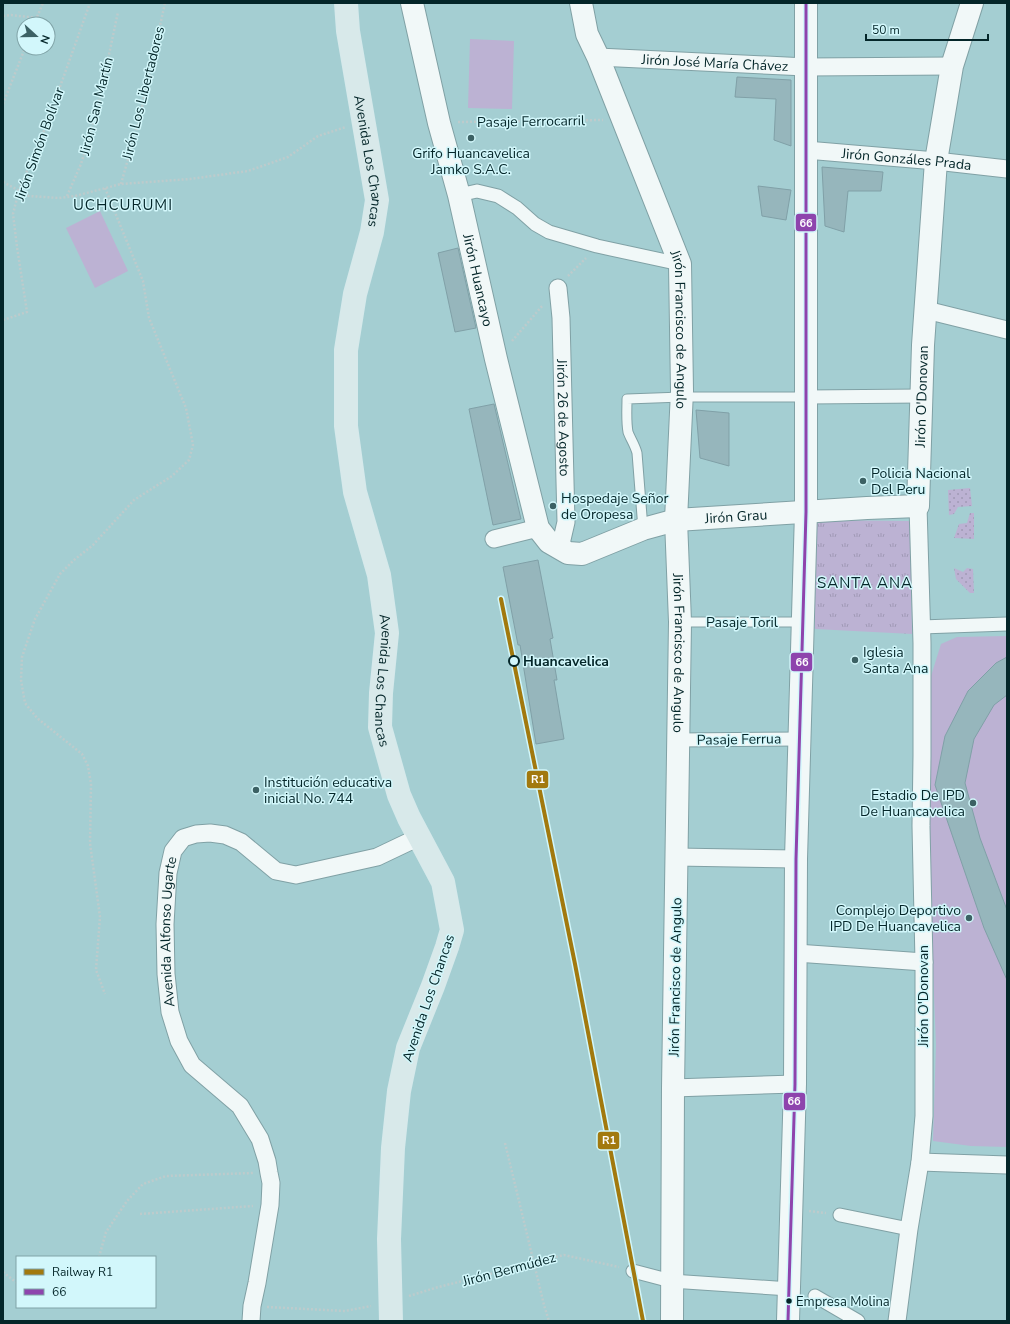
<svg xmlns="http://www.w3.org/2000/svg" width="1010" height="1324" font-family="'Nunito Sans',sans-serif">
  <defs>
    <pattern id="grass-dots" width="8" height="8" patternUnits="userSpaceOnUse"><rect width="8" height="8" fill="#bcb2d3"/><path d="M2 2h.1M6 6h.1" fill="none" stroke="#a099b5" stroke-width="1.8" stroke-linecap="round"/></pattern>
    <pattern id="park-tufts" width="24" height="20" patternUnits="userSpaceOnUse"><rect width="24" height="20" fill="#bcb2d3"/><path d="M3 7l-1-3M5 7V3M7 7l1-3M15 17l-1-3M17 17v-4M19 17l1-3" fill="none" stroke="#a099b5"/></pattern>
  </defs>
  <rect width="100%" height="100%" fill="#a4ced2"/>
  <path fill="url(#grass-dots)" d="M970,488L972,506L958,507L954,514L949,515L948,490Z
    M970,513H974V539L954,538L959,524L967,523Z
    M954,568L963,572L967,568L973,569L974,593H970L956,579Z"/>
  <path fill="url(#park-tufts)" d="M814,520L910,521L912,634L815,629Z"/>
  <path fill="#bcb2d3" d="M470,39L514,41L512,109L468,108Z
    M100,211L128,271L95,288L66,228Z
    M1007,636V1147L971,1146L933,1141L936,1045L929,871V796L931,770V676L941,644L957,637Z"/>
  <path fill="#96b6bc" stroke="#80a0a7" d="M737,77L791,80V146L774,140L776,99L735,97Z
    M822,167L883,172L881,191H848L844,232L825,226Z
    M758,186L791,190L786,220L762,216Z
    M458,248L476,328L455,332L438,253Z
    M494,404L521,519L493,525L469,409Z
    M696,410L729,413V466L700,458Z
    M538,560L553,638L550,639L557,680H554L564,739L536,744L520,645H518L503,567Z
    M1007,657V695L994,705L974,739L965,783L980,838L1007,910V980L984,928L935,785L945,736L968,691L996,663Z"/>
  <g fill="none" stroke-linecap="round" stroke-linejoin="round">
    <defs>
      <path id="service" d="M643,529L637,453C635,445 630,438 628,432C626,421 627,409 627,399L682,397H806
        M680,622H802"/>
      <path id="pedestrian" d="M459,195L477,191L498,196L517,208L535,224L549,232L597,246L680,264
        M807,397L921,396
        M921,627L1007,624
        M678,740L800,739
        M840,1215L909,1229
        M633,1271L671,1281L790,1289
        M815,1296L858,1321"/>
      <g id="minor">
        <path id="s1" d="M598,57L806,67L952,66"/>
        <path id="s2" d="M806,150L936,161L1007,169"/>
        <path id="s3" d="M558,288L561,318L566,522L560,548"/>
        <path d="M926,310L1007,330"/>
        <path d="M494,539L538,528"/>
        <path d="M676,857L796,859"/>
        <path d="M796,953L924,962"/>
        <path d="M673,1088L795,1084"/>
        <path d="M920,1162L1007,1165"/>
        <path id="s4" d="M251,1321L252,1306L257,1283L270,1205L271,1183L269,1173L267,1161L260,1139L240,1106L192,1065L179,1041L170,1012L166,974L165,924L168,873L173,851L183,838L196,834L210,833L225,835L241,842L276,871L296,875L377,857L419,837"/>
        <path d="M897,1321L909,1229L920,1162L924,1116V962L921,826L922,756V643L918,506"/>
      </g>
      <g id="tertiary">
        <path id="s5" d="M581,3L587,34L598,57L680,264L682,391L676,520L680,622L673,1088L672,1321"/>
      </g>
      <g id="secondary">
        <path id="s6" d="M412,3L439,123L459,195L496,359L538,528L549,542L568,553L582,554L643,529L676,520L867,508L918,506L923,345L936,161L952,66L972,3"/>
        <path d="M788,1321L795,1084L796,859L806,512V3"/>
      </g>
      <g id="trunk">
        <path id="s7" d="M346,3L348,31L377,200L372,232L355,294L346,350V426L355,492L379,575L387,633L381,693L380,727L399,795L409,818L443,882L452,930L447,947L433,986L408,1048L399,1091L393,1148L389,1239L391,1321"/>
      </g>
    </defs>
    <use href="#service" stroke="#80a1a5" stroke-width="11"/>
    <use href="#pedestrian" stroke="#80a1a5" stroke-width="15"/>
    <use href="#minor" stroke="#80a1a5" stroke-width="19"/>
    <use href="#tertiary" stroke="#80a1a5" stroke-width="24"/>
    <use href="#secondary" stroke="#80a1a5" stroke-width="24"/>
    <use href="#trunk" stroke="#d6e9eb" stroke-width="24"/>
    <path stroke="#bdcbcc" stroke-width="2.5" stroke-dasharray="2 2" stroke-linecap="butt" d="M3,16L11,15L37,18
      M34,24L43,3
      M3,104L25,48
      M458,122L603,120
      M3,182L29,196L59,198L75,196L121,184L190,179L248,171L288,157L318,136L346,127
      M121,184L140,116L165,3
      M105,188L143,281L149,318L186,408L193,445L189,460L172,476L134,500L93,545L74,560L60,574L35,619L22,657L21,680L25,703L37,718L82,754L88,766L91,784L90,843L100,917L96,970L105,994
      M67,196L81,164L97,111L118,12
      M568,276L586,258
      M3,320L27,312L17,247L13,214L19,190L46,126L90,3
      M512,341L543,305
      M505,1143L544,1305L549,1321
      M809,1211L826,1213
      M140,1214L253,1206
      M99,1257L106,1232L127,1201L143,1184L166,1176L253,1173
      M3,1272L17,1283
      M409,1296L435,1288L564,1255L619,1267
      M267,1307L345,1311L371,1306"/>
    <use href="#service" stroke="#f1f8f8" stroke-width="9"/>
    <use href="#pedestrian" stroke="#f1f8f8" stroke-width="13"/>
    <use href="#minor" stroke="#f1f8f8" stroke-width="17"/>
    <use href="#tertiary" stroke="#f1f8f8" stroke-width="22"/>
    <use href="#secondary" stroke="#f1f8f8" stroke-width="22"/>
    <use href="#trunk" stroke="#d8e9ea" stroke-width="22"/>
    <defs>
      <path id="bus-1" d="M788,1321L795,1084L796,859L806,512V3"/>
    </defs>
    <use href="#bus-1" stroke="#d2f7fb" stroke-width="6"/>
    <use href="#bus-1" stroke="#8e44ad" stroke-width="3"/>
    <defs>
      <path id="rail-1" d="M501,599L575,964L643,1321"/>
    </defs>
    <use href="#rail-1" stroke="#d2f7fb" stroke-width="7"/>
    <use href="#rail-1" stroke="#a2790e" stroke-width="4"/>
  </g>
  <g fill="#3c6164" stroke="#d2f7fb" stroke-width="1.5">
    <circle cx="471" cy="138" r="4"/>
    <circle cx="863" cy="481" r="4"/>
    <circle cx="553" cy="506" r="4"/>
    <circle cx="855" cy="660" r="4"/>
    <circle cx="256" cy="790" r="4"/>
    <circle cx="973" cy="803" r="4"/>
    <circle cx="969" cy="918" r="4"/>
  </g>
  <circle fill="#d2f7fb" stroke="#042629" stroke-width="2" cx="514" cy="661" r="5"/>
  <circle fill="#042629" stroke="#d2f7fb" stroke-width="1.5" cx="789" cy="1301" r="3.5"/>
  <g text-anchor="middle" stroke-width="3" stroke-linejoin="round" paint-order="stroke">
    <g font-size="13" fill="#042629" stroke="#d2f7fb" text-anchor="start">
      <text x="796" y="1306">Empresa Molina</text>
    </g>
    <g font-size="14" fill="#042629" stroke="#d2f7fb">
      <text dy="5" stroke="none"><textPath href="#s1" startOffset="117">Jirón José María Chávez</textPath></text>
      <text transform="translate(143 93) rotate(-76)" y="5">Jirón Los Libertadores</text>
      <text transform="translate(96 106) rotate(-76)" y="5">Jirón San Martín</text>
      <text transform="translate(531 121) rotate(-1)" y="5">Pasaje Ferrocarril</text>
      <text transform="translate(39 144) rotate(-70)" y="5">Jirón Simón Bolívar</text>
      <text dy="5" stroke="none"><textPath href="#s2" startOffset="101">Jirón Gonzáles Prada</textPath></text>
      <text dy="5" stroke="none"><textPath href="#s7" startOffset="160">Avenida Los Chancas</textPath></text>
      <text dy="5" stroke="none"><textPath href="#s6" startOffset="285">Jirón Huancayo</textPath></text>
      <text dy="5" stroke="none"><textPath href="#s5" startOffset="345">Jirón Francisco de Angulo</textPath></text>
      <text dy="5" stroke="none"><textPath href="#s6" startOffset="1046">Jirón O'Donovan</textPath></text>
      <text dy="5" stroke="none"><textPath href="#s3" startOffset="130">Jirón 26 de Agosto</textPath></text>
      <text dy="5" stroke="none"><textPath href="#s6" startOffset="754">Jirón Grau</textPath></text>
      <text x="742" y="627">Pasaje Toril</text>
      <text dy="5" stroke="none"><textPath href="#s5" startOffset="669">Jirón Francisco de Angulo</textPath></text>
      <text dy="5" stroke="none"><textPath href="#s7" startOffset="688">Avenida Los Chancas</textPath></text>
      <text transform="translate(739 739) rotate(-1)" y="5">Pasaje Ferrua</text>
      <text dy="5" stroke="none"><textPath href="#s4" startOffset="425">Avenida Alfonso Ugarte</textPath></text>
      <text transform="translate(675 977) rotate(-89)" y="5">Jirón Francisco de Angulo</text>
      <text transform="translate(923 996) rotate(-90)" y="5">Jirón O'Donovan</text>
      <text transform="translate(428 998) rotate(-71)" y="5">Avenida Los Chancas</text>
      <text transform="translate(509 1269) rotate(-15)" y="5">Jirón Bermúdez</text>
    </g>
    <g font-size="14" fill="#042629" stroke="#d2f7fb" text-anchor="start">
      <text x="471" y="158" text-anchor="middle">Grifo Huancavelica<tspan x="471" dy="16">Jamko S.A.C.</tspan></text>
      <text x="871" y="478">Policia Nacional<tspan x="871" dy="16">Del Peru</tspan></text>
      <text x="561" y="503">Hospedaje Señor<tspan x="561" dy="16">de Oropesa</tspan></text>
      <text x="863" y="657">Iglesia<tspan x="863" dy="16">Santa Ana</tspan></text>
      <text x="264" y="787">Institución educativa<tspan x="264" dy="16">inicial No. 744</tspan></text>
      <text x="965" y="800" text-anchor="end">Estadio De IPD<tspan x="965" dy="16">De Huancavelica</tspan></text>
      <text x="961" y="915" text-anchor="end">Complejo Deportivo<tspan x="961" dy="16">IPD De Huancavelica</tspan></text>
    </g>
    <g font-size="14" font-weight="bold" fill="#042629" stroke="#d2f7fb" text-anchor="start">
      <text x="523" y="666">Huancavelica</text>
    </g>
    <g font-size="15" letter-spacing="1" fill="#042629" stroke="#d2f7fb">
      <text x="123" y="210">UCHCURUMI</text>
      <text x="865" y="588">SANTA ANA</text>
    </g>
  </g>
  <g stroke="#d2f7fb" stroke-width="1.5">
    <rect x="795" y="213" width="22" height="19" rx="4" fill="#8e44ad"/>
    <rect x="790" y="652" width="23" height="20" rx="4" fill="#8e44ad"/>
    <rect x="526" y="770" width="23" height="19" rx="4" fill="#a2790e"/>
    <rect x="783" y="1092" width="23" height="19" rx="4" fill="#8e44ad"/>
    <rect x="597" y="1131" width="23" height="19" rx="4" fill="#a2790e"/>
  </g>
  <g font-size="11" text-anchor="middle" font-weight="bold" fill="#fff">
    <text x="806" y="227">66</text>
    <text x="802" y="666">66</text>
    <text x="538" y="783">R1</text>
    <text x="794" y="1105">66</text>
    <text x="609" y="1144">R1</text>
  </g>
  <rect width="1010" height="1324" fill="none" stroke="#042629" stroke-width="8"/>
  <rect x="16" y="1256" width="140" height="52" fill="#d2f7fb" stroke="#80a3a7"/>
  <rect x="24" y="1269" width="20" height="6" fill="#a2790e" stroke="#80a3a7"/>
  <text x="52" y="1276" font-size="12" fill="#042629">Railway R1</text>
  <rect x="24" y="1289" width="20" height="6" fill="#8e44ad" stroke="#80a3a7"/>
  <text x="52" y="1296" font-size="12" fill="#042629">66</text>
  <g transform="translate(36 36) rotate(111)"><circle r="19" fill="#d2f7fb" stroke="#80a3a7"/>
  <path d="M0-3L7 15L0 10L-7 15Z" fill="#3c6164"/>
  <text y="-6" font-size="11" font-weight="bold" text-anchor="middle" fill="#042629">N</text>
  </g>
  <path d="M866 34v6h122v-6" fill="none" stroke="#042629" stroke-width="2"/>
  <text x="872" y="34" font-size="12" fill="#042629" stroke="#d2f7fb" stroke-width="3" paint-order="stroke">50 m</text>
</svg>
